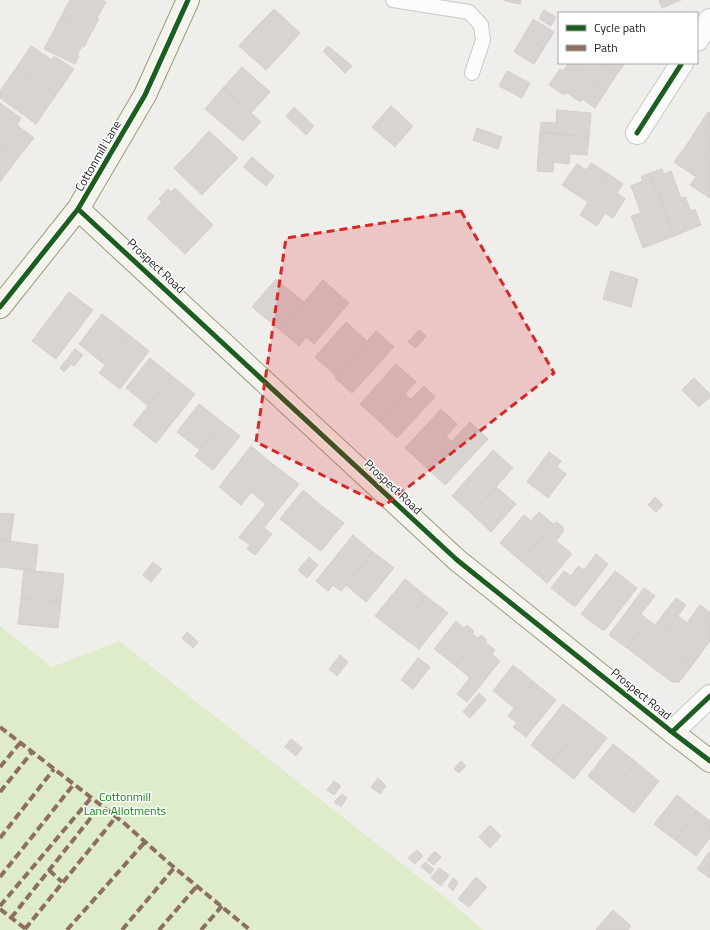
<svg xmlns="http://www.w3.org/2000/svg" width="710" height="930" font-family="'Titillium Web',sans-serif">
  <rect width="100%" height="100%" fill="#f0eeeb"/>
  <path fill="#dfecca" d="M0,626L52,667L119,641L452,903L483,930H0Z"/>
  <path fill="#d7d4d2" stroke="#d3cfcc" d="M70,0H103L106,2L97,18L99,19L92,32L61,17Z
    M505,0H521L520,4L505,1Z
    M659,0H681L662,8Z
    M274,9L300,33L283,52L256,27Z
    M544,10L556,17L551,26L539,19Z
    M61,17L91,33L84,47L82,46L77,55L79,56L75,64L44,49Z
    M533,19L554,32L544,48L524,35Z
    M256,27L283,52L266,70L239,46Z
    M524,35L544,48L534,64L514,52Z
    M31,46L52,60L54,56L74,69L56,95L16,68Z
    M328,46L352,66L345,73L323,51Z
    M568,63H600L617,74L606,91L567,65Z
    M600,63H625L617,74Z
    M567,65L606,91L595,108L582,99L580,102L566,92L564,95L549,85L560,69L563,71Z
    M242,67L270,92L251,113L223,88Z
    M16,68L56,95L36,124L0,98V91Z
    M507,71L530,83L522,98L499,86Z
    M223,88L261,122L243,141L205,109Z
    M0,103L21,118L17,125L34,138L17,159L0,146Z
    M391,106L413,126L395,147L372,127Z
    M294,107L314,126L306,135L286,116Z
    M557,110L591,113L589,137L540,132L541,122L556,123Z
    M708,112L710,113V137L697,129Z
    M477,128L502,137L498,149L473,140Z
    M697,129L710,137V162L686,146Z
    M209,131L238,158L220,176L192,150Z
    M540,132L589,137L587,155L570,154L569,164L554,162L553,172L537,171Z
    M0,146L17,159L0,182Z
    M686,146L710,162V198L690,185L696,177L674,162Z
    M192,150L220,176L202,195L174,168Z
    M252,157L274,176L266,186L243,167Z
    M591,163L607,173L588,202L562,185L577,164L586,170Z
    M662,169L664,174L671,171L681,198L685,197L691,211L695,209L701,225L674,236L650,173Z
    M607,173L623,184L617,193L625,199L613,218L605,213L597,226L580,215Z
    M650,173L674,236L643,248L631,216L641,213L631,186L643,181L641,177Z
    M175,188L213,225L185,254L147,218L162,202L159,199L168,189L171,192Z
    M611,271L638,279L631,307L603,299Z
    M276,279L304,302L280,330L252,307Z
    M323,280L349,303L314,344L306,337L299,346L280,330Z
    M69,292L93,310L56,359L32,341Z
    M102,314L129,335L105,365L79,344Z
    M346,322L367,341L336,376L315,357Z
    M419,330L426,336L416,348L408,342Z
    M376,331L394,347L352,393L335,378Z
    M129,335L149,351L120,389L99,373Z
    M75,349L83,355L74,366L71,364L64,372L60,368Z
    M150,358L172,376L148,406L126,388Z
    M396,364L416,382L379,421L360,404Z
    M172,376L195,394L156,443L133,425Z
    M694,378L710,394V397L699,407L682,390Z
    M424,386L435,397L397,438L379,421L405,394L411,399Z
    M199,404L222,422L200,450L177,432Z
    M441,409L457,424L446,437L452,442L427,468L405,448Z
    M222,422L240,436L213,470L195,456Z
    M470,422L488,439L445,485L427,468Z
    M251,446L274,465L241,505L219,487Z
    M493,450L513,468L472,514L452,496Z
    M549,452L561,461L539,491L527,482Z
    M274,465L299,484L250,545L239,537L266,504L252,493Z
    M557,467L566,474L548,498L539,491Z
    M496,487L516,504L491,532L472,514Z
    M303,490L323,507L300,535L280,519Z
    M655,497L663,505L656,512L648,505Z
    M323,507L344,523L321,551L300,535Z
    M539,512L553,524L521,561L500,543L524,515L531,521Z
    M0,513L14,514L10,542L0,540Z
    M557,522L563,527V532L556,541L572,554L547,583L521,561L553,524Z
    M264,528L272,534L255,555L247,549Z
    M353,535L373,552L341,591L333,585L328,591L316,581Z
    M0,540L38,545L35,571L0,567Z
    M373,552L394,568L366,602L346,585Z
    M596,554L608,564L575,607L551,588L564,571L571,576L578,566L584,570Z
    M309,557L318,565L307,578L298,570Z
    M153,562L162,569L151,582L143,575Z
    M24,570L64,574L61,602L21,598Z
    M615,571L637,588L604,631L581,614Z
    M405,579L426,596L397,633L375,616Z
    M644,588L655,596L641,614L648,620L627,648L609,635Z
    M426,596L448,613L419,649L397,633Z
    M21,598L61,602L58,628L18,624Z
    M676,598L686,605L644,661L627,648L648,620L655,625Z
    M700,605L710,612V616L679,657L691,667L679,682H672L644,661L678,616L687,623Z
    M710,616V641L691,667L679,657Z
    M456,621L464,628L467,625L474,631L472,634L478,638L456,666L434,649Z
    M187,632L198,642L193,648L182,638Z
    M481,635L487,640L485,642L495,650L492,654L500,661L467,702L457,694L470,678L456,666Z
    M340,655L348,662L337,676L329,669Z
    M418,658L430,667L413,689L401,680Z
    M513,665L534,682L514,708L493,691Z
    M534,682L556,700L526,737L513,727L517,723L508,716Z
    M479,693L486,700L470,718L463,712Z
    M563,704L585,721L552,762L531,745Z
    M585,721L607,738L574,779L552,762Z
    M291,739L302,748L296,756L285,747Z
    M613,744L636,762L611,795L588,776Z
    M461,761L466,766L459,773L454,769Z
    M636,762L659,781L634,813L611,795Z
    M378,778L386,786L380,794L371,787Z
    M334,781L341,786L334,795L327,790Z
    M342,794L347,798L341,807L334,802Z
    M677,795L697,811L675,840L654,824Z
    M697,811L710,821V838L696,856L675,840Z
    M490,825L501,836L490,848L479,837Z
    M417,850L423,856L415,864L408,858Z
    M435,851L441,857L434,865L427,860Z
    M710,851V878L697,869Z
    M425,862L434,869L430,874L421,867Z
    M439,868L449,875L441,886L431,878Z
    M476,877L487,887L469,907L458,899Z
    M453,878L458,882L453,891L448,886Z
    M613,910L631,926L628,930H597L596,929Z"/>
  <g fill="none" stroke-linecap="round" stroke-linejoin="round">
    <defs>
      <path id="lane" d="M393,0L469,12L481,25L483,40L472,73"/>
      <path id="street" d="M697,40L710,20
        M637,133L682,63
        M672,732L710,696"/>
      <path id="secondary" d="M78,209L457,560L672,732L710,761
        M0,307L78,209L145,95L188,0"/>
    </defs>
    <use href="#lane" stroke="#c9c8c7" stroke-width="16"/>
    <use href="#street" stroke="#c9c8c7" stroke-width="24"/>
    <use href="#secondary" stroke="#9b9a82" stroke-width="24"/>
    <use href="#lane" stroke="#fdfcfc" stroke-width="14"/>
    <use href="#street" stroke="#fdfcfc" stroke-width="22"/>
    <use href="#secondary" stroke="#f4f4ed" stroke-width="22"/>
    <path stroke="#8d6e63" stroke-width="4" stroke-dasharray="8 4" stroke-linecap="butt" d="M0,727L124,823L170,864L250,930
      M0,767L20,743
      M0,792L32,752
      M0,838L54,769
      M49,870L62,882
      M0,877L74,784
      M0,906L91,798
      M0,909L27,930
      M11,918L101,805
      M25,929L116,817
      M67,930L145,842
      M122,930L174,868
      M159,930L197,886
      M201,930L222,906"/>
    <defs>
      <path id="cycleway" d="M637,133L682,63
        M78,209L457,560L672,732L710,761
        M0,307L78,209L145,95L188,0
        M672,732L710,696"/>
    </defs>
    <use href="#cycleway" stroke="#fff" stroke-width="8"/>
    <use href="#cycleway" stroke="#1b5e20" stroke-width="5"/>
  </g>
  <path fill="#d62828" fill-opacity="0.2" stroke="#d62828" stroke-width="3" stroke-dasharray="8 5" stroke-linejoin="round" d="M461,211L554,373L384,506L256,442L286,238Z"/>
  <g text-anchor="middle" stroke-width="3" stroke-linejoin="round" paint-order="stroke">
    <g font-size="12" fill="#222" stroke="#fff">
      <text transform="translate(98 156) rotate(-60)" y="4">Cottonmill Lane</text>
      <text transform="translate(156 266) rotate(43)" y="4">Prospect Road</text>
      <text transform="translate(393 487) rotate(43)" y="4">Prospect Road</text>
      <text transform="translate(641 694) rotate(39)" y="4">Prospect Road</text>
    </g>
    <g font-size="12" fill="#0b850c" stroke="#fff">
      <text x="125" y="801">Cottonmill<tspan x="125" dy="14">Lane Allotments</tspan></text>
    </g>
  </g>
  <rect x="558" y="12" width="140" height="52" fill="#ffffff" stroke="#a7a7a7"/>
  <rect x="566" y="25" width="20" height="6" fill="#1b5e20" stroke="#a7a7a7"/>
  <text x="594" y="32" font-size="12" fill="#222222">Cycle path</text>
  <rect x="566" y="45" width="20" height="6" fill="#8d6e63" stroke="#a7a7a7"/>
  <text x="594" y="52" font-size="12" fill="#222222">Path</text>
</svg>
